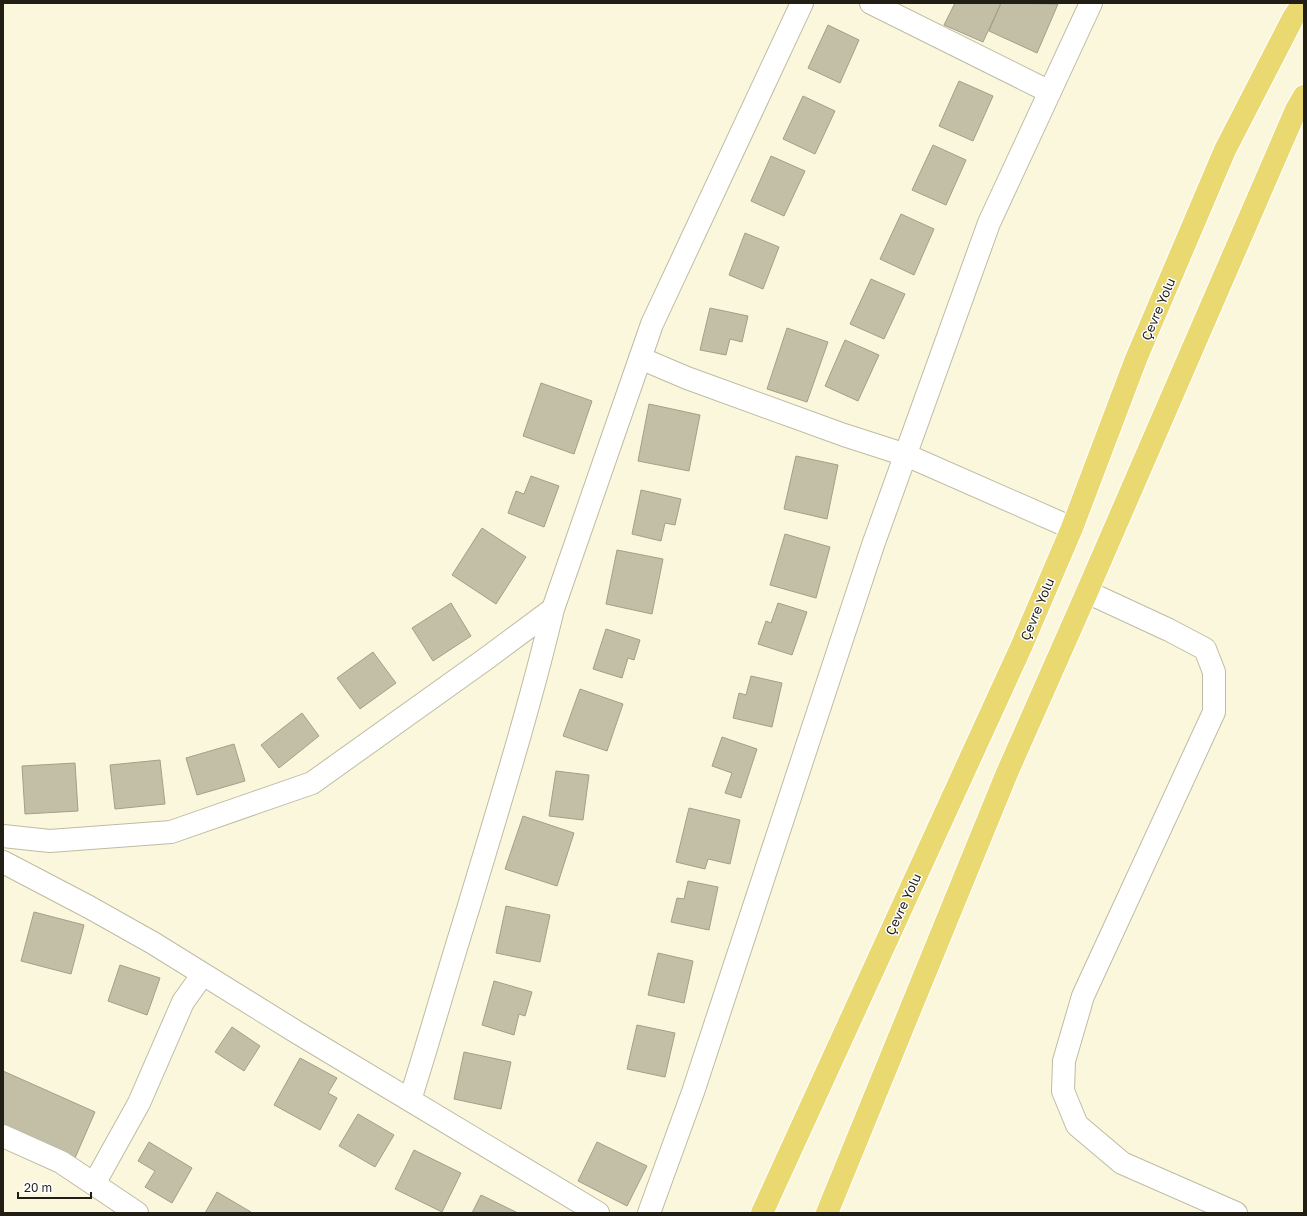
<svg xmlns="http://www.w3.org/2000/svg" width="1307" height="1216" font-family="'Golos Text',sans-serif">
  <rect width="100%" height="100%" fill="#fbf7dd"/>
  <path fill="#c3bfa7" stroke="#a39f88" d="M955,3H1001L983,42L944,25Z
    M1001,3L1058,4L1037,53L989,31Z
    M828,25L859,40L840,83L808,68Z
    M959,81L993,96L973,141L939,126Z
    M803,96L835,111L815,154L783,139Z
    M933,145L966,160L946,205L912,190Z
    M771,156L805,171L784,216L751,201Z
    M901,214L934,229L914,275L880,259Z
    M745,233L779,247L763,289L729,275Z
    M871,279L905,294L884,339L850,324Z
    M710,308L748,316L742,342L730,339L726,355L700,350Z
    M787,328L828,342L807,402L767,389Z
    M845,340L879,355L858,401L825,386Z
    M541,383L592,401L574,454L523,436Z
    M649,404L700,415L689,471L638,461Z
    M796,456L838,465L827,519L784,509Z
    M531,476L559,486L544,527L508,513L516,491L524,494Z
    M641,490L681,499L675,525L665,523L661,541L632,534Z
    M482,528L526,557L496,604L452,575Z
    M785,534L830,547L816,598L770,585Z
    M617,550L663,559L652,614L606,604Z
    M451,603L471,636L433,661L412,628Z
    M778,603L807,612L792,655L758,644L766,621L771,623Z
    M606,629L640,640L634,660L628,658L622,678L593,669Z
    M373,652L396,683L360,709L337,678Z
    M751,676L782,683L772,727L733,718L739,693L746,695Z
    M580,689L623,704L607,751L563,736Z
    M302,713L319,736L279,768L261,745Z
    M722,737L757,749L741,798L725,793L732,773L712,766Z
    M234,744L245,781L197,795L186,758Z
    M160,760L165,804L115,809L110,765Z
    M75,763L78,811L25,814L22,766Z
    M556,771L589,775L583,820L549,816Z
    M689,808L740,820L730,864L708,859L705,869L676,862Z
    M523,816L574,833L557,886L505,869Z
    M688,881L718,887L709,930L671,922L677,898L684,899Z
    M506,906L550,915L540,962L496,953Z
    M34,912L84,925L71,974L21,961Z
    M658,953L693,961L684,1003L648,995Z
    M120,965L160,978L147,1015L108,1001Z
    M494,981L532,992L525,1016L519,1014L514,1035L482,1025Z
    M637,1025L675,1033L665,1077L627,1069Z
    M232,1027L260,1046L244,1071L215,1052Z
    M464,1052L511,1062L501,1109L454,1099Z
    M300,1058L337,1078L328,1093L337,1098L320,1130L274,1105Z
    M3,1071L95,1112L75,1158L3,1126Z
    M358,1114L394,1135L375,1167L339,1146Z
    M149,1142L192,1168L172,1203L145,1187L155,1171L138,1161Z
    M597,1142L647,1166L627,1206L578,1181Z
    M414,1150L461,1173L442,1212L395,1189Z
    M217,1192L251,1212L250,1213H205Z
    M481,1195L518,1213H472Z"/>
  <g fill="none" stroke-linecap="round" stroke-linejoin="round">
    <defs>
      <path id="minor" d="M871,3L1050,92
        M640,358L687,378L844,435L906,455L1072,528
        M1087,592L1169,630L1205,649L1214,672V712L1083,996L1064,1061L1063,1091L1077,1125L1122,1163L1236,1213
        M3,836L50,841L171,832L312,783L487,658L553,609L652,324L802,3
        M3,862L89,907L153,943L298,1033L598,1213
        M410,1100C430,1037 448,973 468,909C498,809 529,710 553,609
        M3,1136L61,1162L137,1213
        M94,1184L139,1103L183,1002L203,974
        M649,1213L693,1092L873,545L989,223L1091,3"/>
      <path id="trunk" d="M762,1213L1022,645L1072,528L1136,359L1225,150L1293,18L1303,3
        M827,1213L1007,773L1087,592L1296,110L1304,96"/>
    </defs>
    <use href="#minor" stroke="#bfbba3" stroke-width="24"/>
    <use href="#trunk" stroke="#fff" stroke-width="24"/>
    <use href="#minor" stroke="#fff" stroke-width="22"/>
    <use href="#trunk" stroke="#ead870" stroke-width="22"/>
  </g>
  <g text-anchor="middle" stroke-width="3" stroke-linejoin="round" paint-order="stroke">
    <g font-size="13" fill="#201e15" stroke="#fff">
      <text transform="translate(1158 309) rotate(-67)" y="5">Çevre Yolu</text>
      <text transform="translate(1037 609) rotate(-67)" y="5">Çevre Yolu</text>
      <text transform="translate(903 904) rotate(-65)" y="5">Çevre Yolu</text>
    </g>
  </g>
  <rect width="1307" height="1216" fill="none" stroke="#201e15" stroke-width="8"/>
  <path d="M18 1192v6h73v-6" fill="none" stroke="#201e15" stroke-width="2"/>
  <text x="24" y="1192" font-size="12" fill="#201e15" stroke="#ffffff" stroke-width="3" paint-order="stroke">20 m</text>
</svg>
